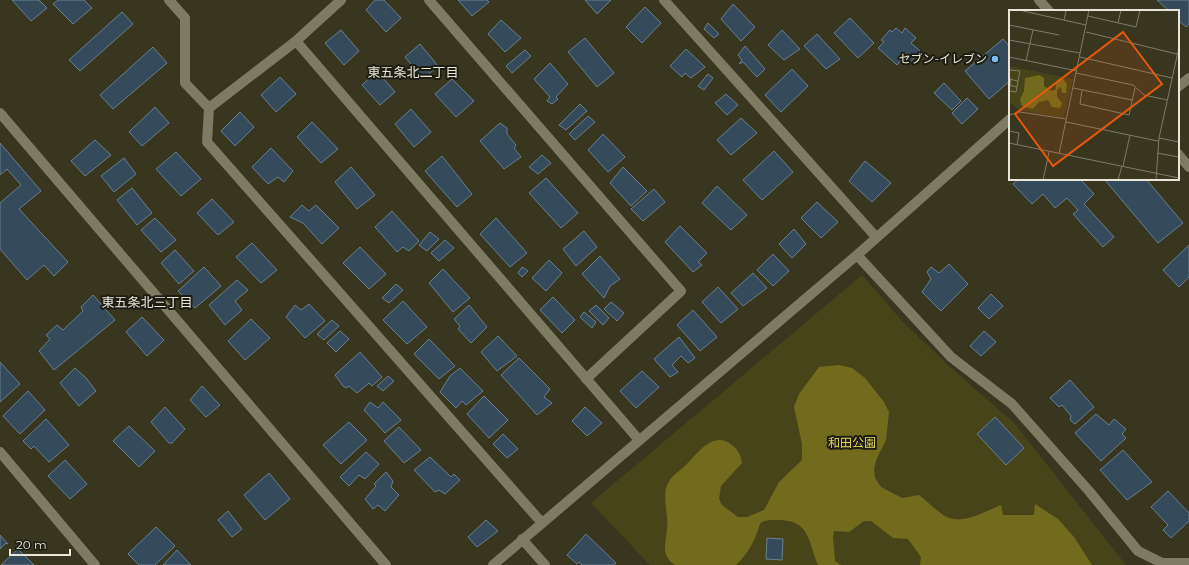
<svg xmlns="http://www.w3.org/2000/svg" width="1189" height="565" font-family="Montserrat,'Noto Sans JP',sans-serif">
  <rect width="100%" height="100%" fill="#38361f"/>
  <path fill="#484419" d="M862,275L902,321L949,366L1015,424L1126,565H650L591,503Z"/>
  <path fill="#726a1c" d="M839,365L852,368L865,378L884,402L889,412L886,440L877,458L874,469L875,478L881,487L902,498L919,495C928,502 937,512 947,517C963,525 986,511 1001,505L1003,515H1034L1035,504L1058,519L1074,537L1092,565H920L921,557L908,539L893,538L871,521H864L849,532L834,531L833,537L835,561L841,565H818C808,541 810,520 778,520C772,520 764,519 760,524C755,540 749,553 736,565H675C660,555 666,544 667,529C669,515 661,496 668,483C672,476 679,471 685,466C698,453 713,430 732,445C738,449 741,456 742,463L721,486L719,499L722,505L738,517H747L764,510L779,482L802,460V444L794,407L799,394L819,367Z"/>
  <path fill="#354a5a" stroke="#698091" d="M12,0H39L47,8L31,21Z
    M58,0H84L92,8L73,24L53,4Z
    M375,0H384L401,18L386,32L366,10Z
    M458,0H487L489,2L472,16Z
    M585,0H611L597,14Z
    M1157,0H1189V24L1186,27L1178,20V11H1169Z
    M733,4L755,27L741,41L721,19Z
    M645,7L661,23L642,43L626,27Z
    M122,12L133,24L80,71L69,60Z
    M850,18L874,43L858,58L834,33Z
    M501,20L521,38L505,52L488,34Z
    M708,23L719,34L714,38L704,29Z
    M896,28L902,33L905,28L916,38L911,43L920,51L909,64L902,59L897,65L878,48L884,42L881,40L890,30L892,32Z
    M341,30L359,51L344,65L325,43Z
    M782,30L800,49L784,60L768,45Z
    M817,34L840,59L826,69L804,46Z
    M585,38L614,73L597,87L568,52Z
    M1003,39L1010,47V81L989,99L965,71Z
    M420,44L438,66L423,79L405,57Z
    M745,46L765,69L757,77L743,62L739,64L742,60L738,55Z
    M153,47L167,63L113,109L100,95Z
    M686,49L705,67L691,78L685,73L682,77L670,66Z
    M525,50L531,56L512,73L506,66Z
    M550,63L568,84L556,97L558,99L557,100L552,104L547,101L550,97L534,79Z
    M792,69L808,86L781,112L765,95Z
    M377,71L395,92L380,105L362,85Z
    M708,74L713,78L704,90L698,86Z
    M280,77L296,94L276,112L261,95Z
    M452,79L474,101L456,117L435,94Z
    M944,83L961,101L952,110L934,93Z
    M726,94L738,105L727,115L715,103Z
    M967,98L978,109L962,124L952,113Z
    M580,104L587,111L566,130L559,125Z
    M155,107L169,123L142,146L129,132Z
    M411,109L431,132L414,147L395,124Z
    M240,112L254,127L235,146L221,131Z
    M588,116L595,122L575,140L569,134Z
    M741,118L757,133L731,155L717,140Z
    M312,122L338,149L321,163L297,137Z
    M500,123L507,128V134L516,145L514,148L521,157L504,169L480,141Z
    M603,134L625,157L608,172L588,150Z
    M95,140L111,155L85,176L71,161Z
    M0,143L41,191L19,209L68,262L54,276L44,265L27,280L0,249V203L21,185L7,169L0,175Z
    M271,148L293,171L284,182L278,177L268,184L252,167Z
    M774,151L793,172L762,200L743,180Z
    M176,152L201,179L181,196L156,169Z
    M542,155L551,163L538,174L529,167Z
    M442,156L472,194L457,207L425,171Z
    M124,158L136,174L114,192L101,176Z
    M865,161L891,183L872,202L849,181Z
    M351,167L375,195L357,209L335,182Z
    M623,167L647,191L631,206L610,183Z
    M546,178L578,213L561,228L529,193Z
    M1019,179H1080L1094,194L1084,204L1114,237L1103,247L1073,214L1078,210L1067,198L1055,208L1043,194L1032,204L1013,184Z
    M1104,179H1146L1183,223L1158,243Z
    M717,186L747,215L731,230L702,203Z
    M132,188L152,213L137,225L117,200Z
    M654,189L665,202L643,221L631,209Z
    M212,199L234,222L218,235L197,213Z
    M817,202L838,222L821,238L801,218Z
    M302,205L309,211L316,205L339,228L322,244L303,223L290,217Z
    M392,211L419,241L409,251L403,247L397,252L375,227Z
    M155,218L176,240L161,252L141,230Z
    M496,218L527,253L510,267L480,234Z
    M680,226L707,253L698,262L702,265L693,272L665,242Z
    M794,229L806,244L792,258L779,244Z
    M584,231L597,247L576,266L563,249Z
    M430,232L439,239L427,251L419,245Z
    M445,240L454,248L439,261L431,253Z
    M252,243L277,270L261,283L236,257Z
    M1189,245V277L1179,287L1163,270Z
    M360,247L386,274L369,289L343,263Z
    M175,250L194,271L179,284L161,263Z
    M773,254L789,271L773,286L757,270Z
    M600,256L620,279L610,286L604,298L582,274Z
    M549,260L562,273L546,291L532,278Z
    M949,264L968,284L941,311L922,292L931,279L927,272L931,267L939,273Z
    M204,267L221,286L195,308L178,291Z
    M522,267L528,271L522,277L518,273Z
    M443,269L470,298L453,312L429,283Z
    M753,273L767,288L743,306L731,293Z
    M237,280L248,290L235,301L242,310L225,325L209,305Z
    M396,284L403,290L389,303L382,298Z
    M718,287L738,309L721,323L702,302Z
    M991,294L1003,306L989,319L978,308Z
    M93,295L115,320L54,370L39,351L50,339L46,335L57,325L63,330L83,311L81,307Z
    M553,297L575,320L562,333L540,310Z
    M403,301L427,327L407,344L383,320Z
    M611,302L624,313L617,321L604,309Z
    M309,304L325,321L305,338L286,317L295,305L301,310Z
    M469,305L487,327L471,343L458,329L460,326L454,319Z
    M596,305L609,318L603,325L589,311Z
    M693,310L717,337L700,351L677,325Z
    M584,312L596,322L592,328L580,317Z
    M142,317L164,340L147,356L126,332Z
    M251,319L270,338L245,360L228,341Z
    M332,320L339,326L324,340L317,334Z
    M340,331L349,339L336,352L327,343Z
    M984,331L996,342L981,356L970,346Z
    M498,336L517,356L497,371L481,352Z
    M679,337L695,358L688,363L681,356L672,365L678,372L670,377L654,359Z
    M429,339L455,366L439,379L414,354Z
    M360,352L382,377L372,386L369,383L357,393L349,386L346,388L343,386L335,375Z
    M519,358L550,389L544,397L552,403L537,415L501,375Z
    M0,362L20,384L0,402Z
    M75,368L86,378L96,391L79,406L60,383Z
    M460,368L483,391L466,405L462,401L456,408L440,392L450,376Z
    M642,371L659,387L636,408L620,391Z
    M388,376L394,381L383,391L377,386Z
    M1070,380L1094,407L1075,424L1070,420L1071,416L1062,405L1059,407L1050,398Z
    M202,386L220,405L206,417L190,400Z
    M28,391L45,410L20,434L3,416Z
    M484,396L508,420L489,438L467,414Z
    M370,402L378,408L383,402L401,420L385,433L364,410Z
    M165,407L185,429L172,443H169L151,422Z
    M585,407L602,423L587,436L572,421Z
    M1096,414L1109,425L1114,419L1126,429L1122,434L1126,438L1101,461L1075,433Z
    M995,417L1024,448L1006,465L977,434Z
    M46,419L69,445L49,462L34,446L31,449L23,441Z
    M349,422L367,440L341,464L323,445Z
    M129,426L155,451L139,467L113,441Z
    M399,427L421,450L404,463L384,441Z
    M503,434L518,449L507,458L493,444Z
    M1123,450L1152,482L1127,500L1100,470Z
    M366,452L379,464L365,479L359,475L349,486L340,477Z
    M430,457L451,477L454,474L460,480L445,494L439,490L435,492L414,470Z
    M65,460L87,484L70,499L48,476Z
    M386,472L393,481L391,487L399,495L385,511L378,505L373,509L365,499L376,486L374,484Z
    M269,473L290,499L265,520L244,495Z
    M1168,491L1189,513V521L1171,538L1163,530L1168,525L1151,507Z
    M228,511L242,529L232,537L218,520Z
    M486,520L498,531L477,547L468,537Z
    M156,527L175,546L155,565H139L128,554Z
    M586,534L616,563L613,565H582L579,562L577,564L567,555Z
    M0,535L8,544L6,543L0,549Z
    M767,538L783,539L782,560L766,559Z
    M18,549L34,565H1Z
    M177,550L191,565H163Z"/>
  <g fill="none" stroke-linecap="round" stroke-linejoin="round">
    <path stroke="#7d7b62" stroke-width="10" d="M169,0L185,18V83L209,108
      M341,0L296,41L209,108L207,142L542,523
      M429,0L681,291L586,379
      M664,0L876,237
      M296,41L639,440
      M1178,87L1189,78
      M0,113L386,565
      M857,255L951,357L1012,404L1089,491L1138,551L1162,563H1189
      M0,452L95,565
      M522,539L545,565
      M493,565L857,255L1010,119"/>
    <path stroke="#7d7b62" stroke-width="10" d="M1039,0L1049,11
      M1178,154L1189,167"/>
  </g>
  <circle fill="#74c0f6" stroke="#1e1d13" stroke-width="1.5" cx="995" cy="59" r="4"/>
  <g text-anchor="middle" stroke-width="4" stroke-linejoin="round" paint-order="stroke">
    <g font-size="12" fill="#e7e6d8" stroke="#1e1d13" text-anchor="end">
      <text x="987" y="63">セブン-イレブン</text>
    </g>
    <g font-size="12" fill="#e3d651" stroke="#1e1d13">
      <text x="852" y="447">和田公園</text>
    </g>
    <g font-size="13" fill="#e7e6d8" stroke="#1e1d13">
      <text x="413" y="77">東五条北二丁目</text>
      <text x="147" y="307">東五条北三丁目</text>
    </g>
  </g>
  <g transform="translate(1009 10)">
    <rect width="170" height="170" fill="#38361f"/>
    <path d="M0,56L64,69L55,108L11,100L0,92Z" fill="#484419"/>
    <path d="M30,65L35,68V76L43,81L47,79V72L50,69H54L58,74L57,83H53L52,77L48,80V87L53,93L51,98L43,97L39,90L30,92L24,99L13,96L11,89L15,81L16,68Z" fill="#726a1c"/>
    <path fill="none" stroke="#7e7c69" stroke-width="1" d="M53,0L57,1L55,10M14,1L77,15M79,6L127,17L131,0M109,13L112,0M0,15L50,25M77,22L168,44M0,30L71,43M0,47L68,61M71,47L163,68M17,51L24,20M0,60L11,61L9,71M67,63L124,75L135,85L158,90M0,67L2,69L0,81M0,69L9,71L8,77M0,75L8,77L7,82L0,81M64,78L123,90M73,80L71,94L120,105L126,78M0,105L11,102L57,109M57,112L149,131M0,121L10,123L8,135M150,128L170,132M0,133L170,168M148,143L170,147M50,144L80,0M114,156L121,125M34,170L40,142M109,170L113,156M147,170L150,128L170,37"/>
    <path fill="#e8590c" fill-opacity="0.15" stroke="#e8590c" stroke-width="2" d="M114,22L153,74L44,156L6,104Z"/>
    <rect width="170" height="170" fill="none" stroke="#e7e6d8" stroke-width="2"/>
  </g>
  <path d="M10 549v6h60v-6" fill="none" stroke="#e7e6d8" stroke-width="2"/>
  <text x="16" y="549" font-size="12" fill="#e7e6d8" stroke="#1e1d13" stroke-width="3" paint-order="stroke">20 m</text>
</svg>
